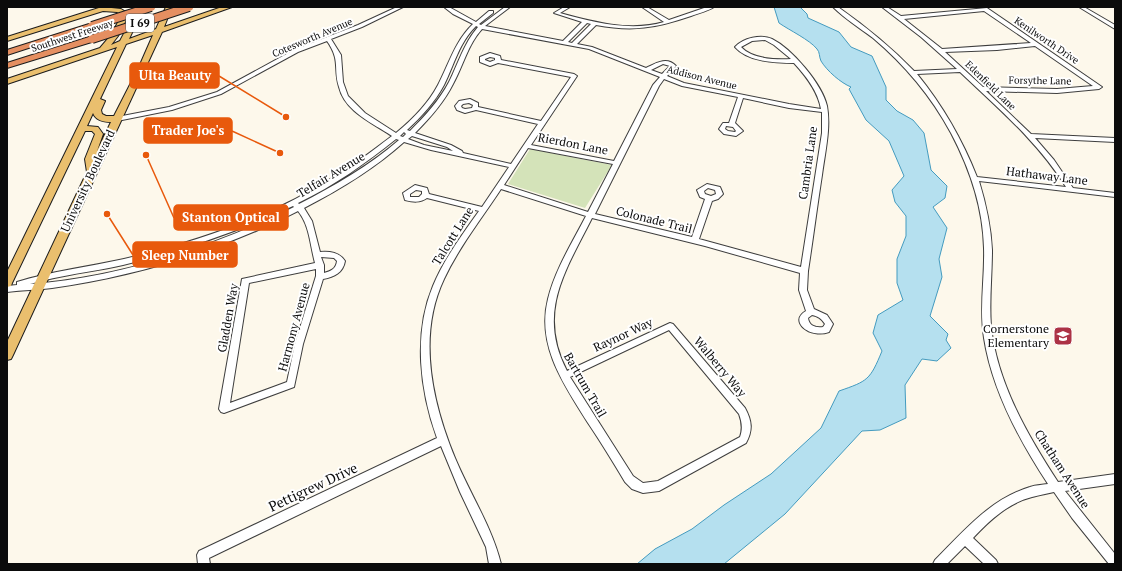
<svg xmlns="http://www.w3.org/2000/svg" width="1122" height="571" font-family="'PT Serif',serif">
  <rect width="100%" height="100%" fill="#fdf8eb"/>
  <path fill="#d4e3b9" d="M530,149L612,165L585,208L508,184Z"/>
  <path fill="#b5e0ef" stroke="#449bbf" d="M774,7H800L807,14L808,18L839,32L851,47L872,56L886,87V100L897,111L913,120L924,133L931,170L947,186L945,198L933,207L947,228L939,259L942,277L930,316L948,334L946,340L951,348L937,361L922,359L905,385L906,418L880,430L862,431L785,514L724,564H637L655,549L692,529L724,505L771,474L821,428L839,391C868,381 870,380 882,351L873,333L878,315L903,300L897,283V259L906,236V216L895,202L892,190L904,176L889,141L866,120L849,89L851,87C841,83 827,71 821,61C819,57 820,52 817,49C810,40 789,30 779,23Z"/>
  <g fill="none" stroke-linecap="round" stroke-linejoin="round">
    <defs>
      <path id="minor" d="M397,7H403L362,27L331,39L341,55L343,82L348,96L365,113L396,133C412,120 428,104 438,85C449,64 455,41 473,24L453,14L444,7H449L476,22L489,11H493V13L479,24L481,25L505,7H510L485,26L563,41L582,22L554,13L564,7H570L560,13C593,22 630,32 664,22L642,7H647L669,20L707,7H714C708,11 699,13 691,16C656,28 633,32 596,25L577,44L592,47L646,68C656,63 667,56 676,66L667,76L684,83L789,104L821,109C818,91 806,76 794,63C776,63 748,62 735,47C743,38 761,34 772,39C792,49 822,84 827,106C831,128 825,152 822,175C817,207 813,239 808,271L807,290L814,309L827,315L833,324L829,332C810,339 788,321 806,311L799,290L800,273L705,246L592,218C566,270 536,312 567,371L670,323L673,324L745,408C752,421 753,430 746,443L659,491L643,493L632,489L625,482C613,462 601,442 588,423C565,386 536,346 548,299C555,270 572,243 586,216L501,189C482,218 459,247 444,279C417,336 432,402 455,458C470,494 492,527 501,564H489L486,547L460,492L441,446L209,558L210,564H198L197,555L199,551L437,438C420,391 413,334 433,286C444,259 462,235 479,211L427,198C420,203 413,202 405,200L403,193L415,185L427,188L429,194L482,207L509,167L431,150L404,142C374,169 339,190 304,208L312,221L320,252C330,251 339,252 345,261C343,273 334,277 323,279L303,344L294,387L224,413L221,412L219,409L242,279L315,263C310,245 310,226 298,211C222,250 137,276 52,288C37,290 22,290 7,292V286L17,285V282C52,271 88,267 124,259C196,242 269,218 332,178C353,166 372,151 392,136C373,123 345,112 339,87C333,68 341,61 327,41L298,52L221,94L172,110L117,121L114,119L117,117L169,107L217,92L294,50L358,25ZM587,23L591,24L572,43L568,42ZM476,26L478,27C464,43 458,64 449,82C439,101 425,116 410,131L407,130C421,117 435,102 444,85C454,65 459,43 476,26ZM482,29L589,49L660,77L653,85L614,161L531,145L577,76L574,74L501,60L500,56L490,53L480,57V62L490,66L498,63L571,77L541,121L478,107V103L470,99L459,101L455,106L457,110L465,113L476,110L538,124L511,164L463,153L462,151L451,145L415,133C430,118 444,102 453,84C463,66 468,44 482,29ZM765,40L774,45L791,59C776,60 752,59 741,47L752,41ZM490,57L495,58V60L490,62L485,60V59ZM663,64L670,66L662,74L651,70ZM664,79L682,86L738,97L729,123H723L719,129L724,134L736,136L743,131L735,123L743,98L789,108L822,112V133L801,267L699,239L712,201L718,199L723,194L720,187L707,184L697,190L700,197L705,199L692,237L595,214L659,86ZM469,103L473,105L472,108L465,109L462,108L461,106L463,104ZM726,126L733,127L736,131L735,132L728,131L725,129ZM404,132L406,134L403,137L400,136ZM412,136L447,147L453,151L424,145L408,139ZM396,139L399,140C369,166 334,186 299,204L298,203C334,186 366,163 396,139ZM528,148L613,164L588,212L504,185ZM708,188L715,190L716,194L711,196L705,194L704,191ZM416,190L422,191V194L419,197H410V194ZM293,206L294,207C217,246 117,278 30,284C60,275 92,272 123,265C181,251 238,232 293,206ZM321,257L334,258L337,261C336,269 331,271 324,273V265ZM316,269V276L295,344L287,382L230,403L249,283ZM812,315C818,316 822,319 825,324L823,327C816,328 809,326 808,318ZM669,330L739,414C742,422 743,429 740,437L658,481L643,483L633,476L570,377Z
        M833,7H838C865,26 891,47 914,71L957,69L921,37L882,7H887L901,16L987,8L1102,87L1099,89L1057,93L986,91L1031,134L1115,138V142L1035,138L1054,160L1073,188L1115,193V197L979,181C986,204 991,227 992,250C992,276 989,301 991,326C997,383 1028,436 1058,482L1115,474V484L1065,491L1115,554V564H1109L1072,518L1054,492C1046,494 1039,495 1032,497C1008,503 989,521 973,538L996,560L998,564H984L965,546L947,564H933L935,560C963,532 990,499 1030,487C1035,485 1042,485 1048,484C1019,440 992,390 984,338C979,308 985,278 984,248C983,207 970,169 951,133C931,96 905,65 873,38C860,28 845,19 833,7ZM984,11L1031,43L942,49L904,19ZM1035,46L1093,86L1057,89L983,87L945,52L997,50ZM960,72C998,108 1038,142 1066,187L977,177C962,139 943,106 917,74Z
        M1079,7H1084L1115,25V29Z"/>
      <path id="major" d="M102,7L121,9L129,14L118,36L111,45L120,41L138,7H144L129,39L156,29L166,7H172L164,27L222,7H232L162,32L13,355L11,359L7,360V342L87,172L85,159L95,134L92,131H85L12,283L11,286L7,287V272L117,47L7,84V79L100,48L111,35L122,15L117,12L103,11L7,41V37ZM153,35L139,67L114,116H106L102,114L101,110L105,101L100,99L126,44ZM93,113C96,121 104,122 111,122L97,151L103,134L98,127L87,126Z"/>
      <path id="highway" d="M89,24H92L96,26L7,55V50Z
        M89,37H95L96,39L95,41L7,68V63Z"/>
    </defs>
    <use href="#minor" stroke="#3e3e3e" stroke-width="2"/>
    <use href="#major" stroke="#1c1c1c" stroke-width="2"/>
    <use href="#highway" stroke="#1c1c1c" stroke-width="2"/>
    <use href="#minor" fill="#fff" fill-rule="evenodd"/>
    <use href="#major" fill="#eabf6e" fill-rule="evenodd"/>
    <use href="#highway" fill="#e58f61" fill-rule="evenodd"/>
    <defs>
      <path id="highway-bridge" d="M92,26L151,7
        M92,39L189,7"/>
    </defs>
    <use href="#highway-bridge" stroke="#1c1c1c" stroke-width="10" stroke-linecap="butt"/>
    <use href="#highway-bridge" stroke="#e58f61" stroke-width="8"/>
  </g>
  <defs>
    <symbol id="school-square" viewBox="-11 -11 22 22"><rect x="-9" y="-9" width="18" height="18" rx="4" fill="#ac3245" stroke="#fff"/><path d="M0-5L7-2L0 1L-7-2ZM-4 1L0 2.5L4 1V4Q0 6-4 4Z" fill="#fff"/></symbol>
  </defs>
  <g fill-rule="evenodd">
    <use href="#school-square" x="1052" y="325" width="22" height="22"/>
  </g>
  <g text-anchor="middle" stroke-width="4" stroke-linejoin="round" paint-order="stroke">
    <g font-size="10" fill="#0b0b0b" stroke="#fff">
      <text transform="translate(72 35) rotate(-18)" y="4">Southwest Freeway</text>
      <text transform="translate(312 37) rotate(-23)" y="4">Cotesworth Avenue</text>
      <text transform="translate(1047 40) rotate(34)" y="4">Kenilworth Drive</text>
      <text transform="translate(702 77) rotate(14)" y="4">Addison Avenue</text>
      <text transform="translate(1040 80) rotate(1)" y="4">Forsythe Lane</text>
      <text transform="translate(991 85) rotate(44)" y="4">Edenfield Lane</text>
    </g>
    <rect fill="#fff" stroke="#545454" stroke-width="1" x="126" y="14" width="28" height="18" rx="3"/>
    <g font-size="11" font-weight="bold" fill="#0b0b0b">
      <text x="140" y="27">I 69</text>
    </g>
    <g font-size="12" fill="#0b0b0b" stroke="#fff">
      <text transform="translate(573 144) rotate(11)" y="4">Rierdon Lane</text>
      <text transform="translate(808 163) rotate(-82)" y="4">Cambria Lane</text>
      <text transform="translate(331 175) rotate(-31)" y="4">Telfair Avenue</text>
      <text transform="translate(1047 176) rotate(7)" y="4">Hathaway Lane</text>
      <text transform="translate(88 181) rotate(-65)" y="4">University Boulevard</text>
      <text transform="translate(654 220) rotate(14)" y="4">Colonade Trail</text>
      <text transform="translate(453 236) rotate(-58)" y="4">Talcott Lane</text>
      <text transform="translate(228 318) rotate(-80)" y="4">Gladden Way</text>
      <text transform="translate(294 327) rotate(-75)" y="4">Harmony Avenue</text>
      <text transform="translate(623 335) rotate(-25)" y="4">Raynor Way</text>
      <text transform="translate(720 367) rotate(50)" y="4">Walberry Way</text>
      <text transform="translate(585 385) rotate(60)" y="4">Bartrum Trail</text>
      <text transform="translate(1062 469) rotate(57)" y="4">Chatham Avenue</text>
    </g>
    <g font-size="12" fill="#0b0b0b" stroke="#fff" text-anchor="end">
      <text x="1049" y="333">Cornerstone<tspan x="1049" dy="14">Elementary</tspan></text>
    </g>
    <g font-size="14" fill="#0b0b0b" stroke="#fff">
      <text transform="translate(313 487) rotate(-25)" y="5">Pettigrew Drive</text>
    </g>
  </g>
  <path fill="none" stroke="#e8590c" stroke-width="1.5" d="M286 117L219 76M280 153L232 131M146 155L174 218M107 214L133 255"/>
  <g fill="#e8590c" stroke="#fff" stroke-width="1.5">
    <circle cx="286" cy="117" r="4"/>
    <circle cx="280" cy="153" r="4"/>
    <circle cx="146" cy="155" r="4"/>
    <circle cx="107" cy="214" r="4"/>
  </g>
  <g fill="#e8590c" stroke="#e8590c" stroke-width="1.5">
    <rect x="130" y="63" width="89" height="25" rx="4"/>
    <rect x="144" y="118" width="88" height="25" rx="4"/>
    <rect x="174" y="205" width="114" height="25" rx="4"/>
    <rect x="133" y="242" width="104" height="25" rx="4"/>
  </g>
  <g font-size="13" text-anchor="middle" font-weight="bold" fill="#fff">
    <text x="175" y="80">Ulta Beauty</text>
    <text x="188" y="135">Trader Joe's</text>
    <text x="231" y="222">Stanton Optical</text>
    <text x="185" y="260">Sleep Number</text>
  </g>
  <rect width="1122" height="571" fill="none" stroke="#0b0b0b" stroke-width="16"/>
</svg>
